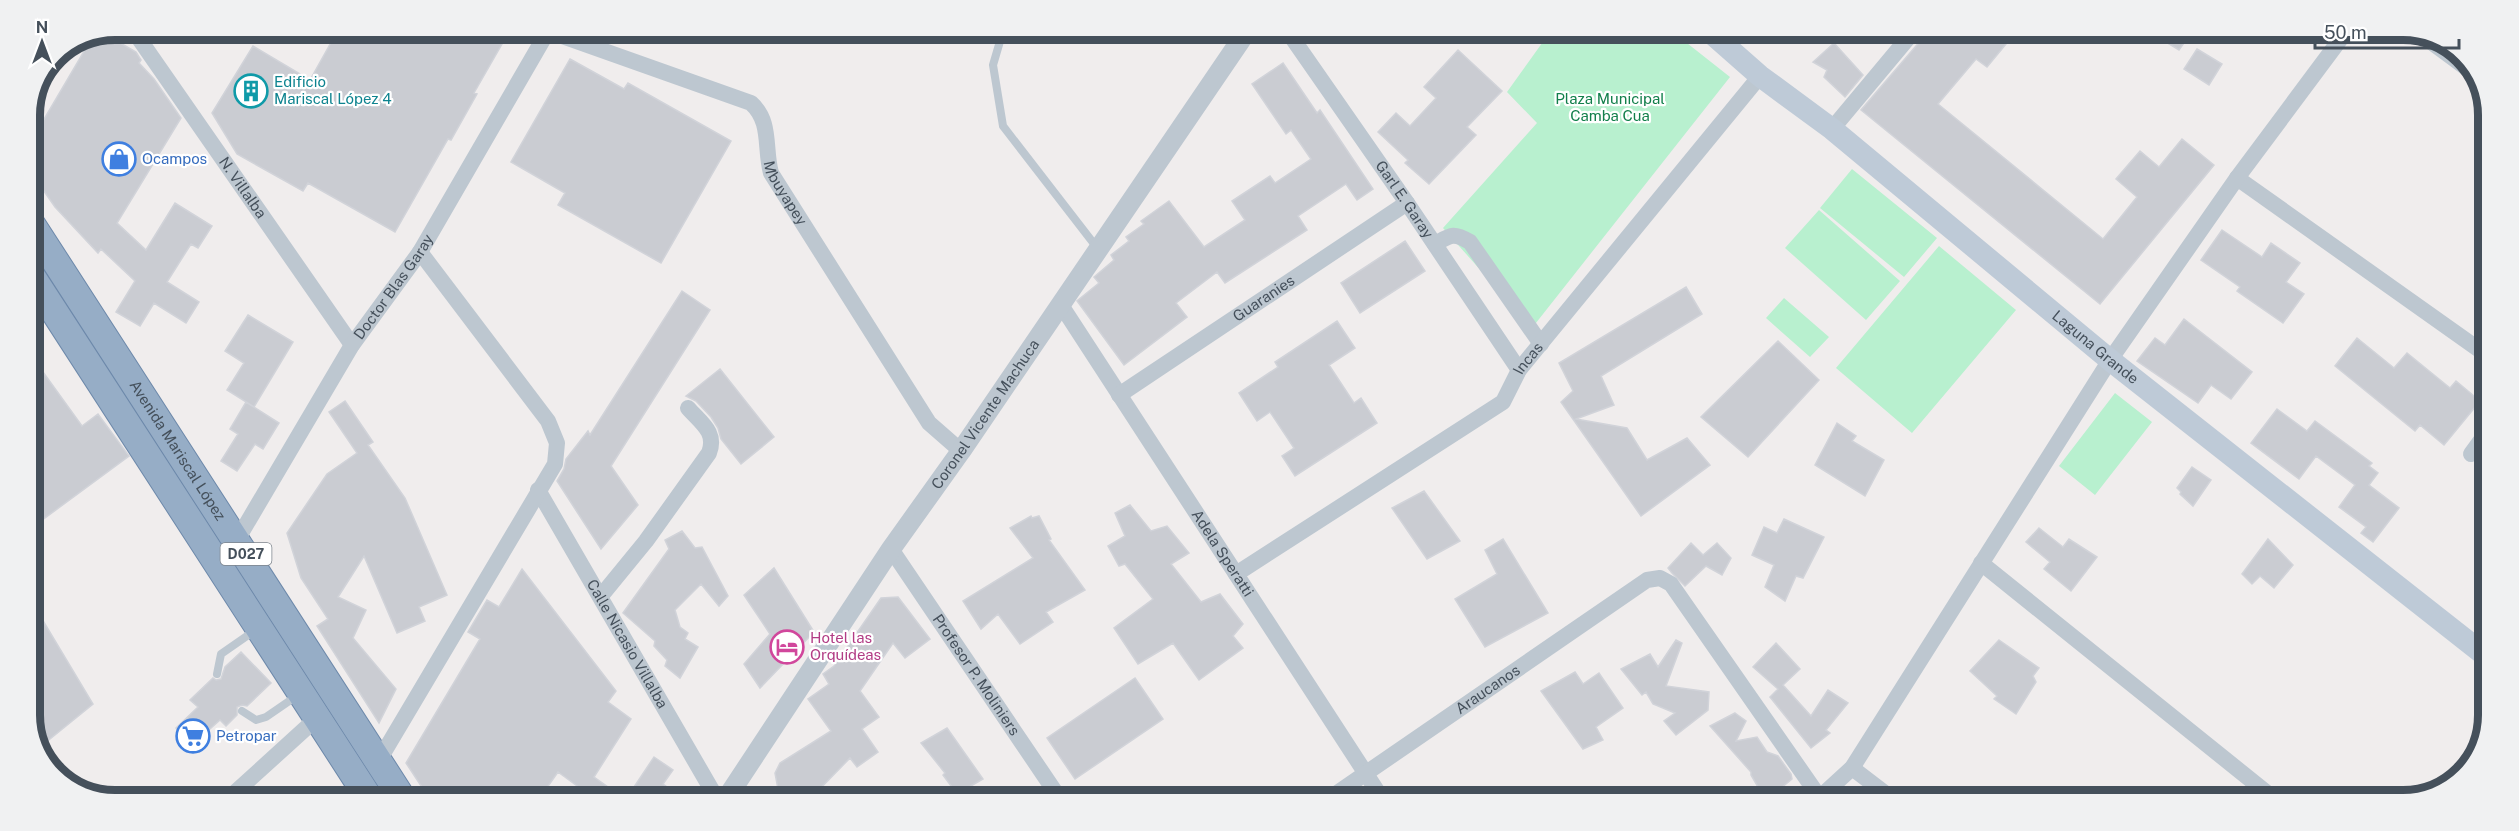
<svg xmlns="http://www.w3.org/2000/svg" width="2519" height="831" font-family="'Public Sans',sans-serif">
  <rect width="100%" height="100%" fill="#f0eded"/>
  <path fill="#b8f0cf" d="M1550,32H1673L1730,77L1532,328L1443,228L1537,123L1507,92Z
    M1852,169L1937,238L1904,277L1820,208Z
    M1819,210L1900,281L1866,320L1785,248Z
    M1939,246L2016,310L1912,433L1836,368Z
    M1784,298L1829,337L1810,357L1766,318Z
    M2115,393L2152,422L2095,495L2059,466Z"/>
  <path fill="#caccd2" stroke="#d1d3d9" stroke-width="1.5" d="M338,30H479L502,44L474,93L477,94L451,140L448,139L395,232L308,183L303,191L237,154L212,113L253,46L310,80Z
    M1928,32H2016L1987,67L1976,59L1938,104L2103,239L2137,197L2116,179L2140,151L2159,167L2182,139L2214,165L2100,304L1861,110Z
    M2151,33H2191L2179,50Z
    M105,34L136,52L141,60L139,63L154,79L181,118L117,223L146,250L175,203L212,226L198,248L191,244L167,282L199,302L186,323L154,303L140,326L116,312L135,281L101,249L98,253L55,207L30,171V143L90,41Z
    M1834,43L1863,75L1845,97L1824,77L1827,70L1813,62Z
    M2197,49L2222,64L2209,85L2184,69Z
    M1458,50L1502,91L1467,127L1476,135L1429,184L1405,163L1408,160L1378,132L1396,113L1410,126L1436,98L1424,87Z
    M570,59L624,89L628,83L731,141L661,263L558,205L565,193L511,162Z
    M1283,63L1317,113L1320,110L1373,189L1357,200L1346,184L1298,216L1307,230L1225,283L1217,272L1176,303L1187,317L1124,365L1077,301L1099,283L1094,277L1114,260L1111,255L1129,241L1126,237L1144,224L1141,221L1169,201L1204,247L1245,220L1232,201L1270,176L1275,183L1311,159L1291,130L1286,134L1252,84Z
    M2222,230L2262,257L2271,243L2300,263L2286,282L2304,294L2283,323L2237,291L2240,287L2201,260Z
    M1405,241L1425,271L1360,313L1341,283Z
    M1686,287L1702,314L1601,376L1614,405L1576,419L1627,428L1647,460L1687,438L1710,465L1641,516L1561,402L1573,391L1559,363Z
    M682,291L710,310L611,466L638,505L601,549L557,481L564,469L566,459L588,431L590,435Z
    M248,315L293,342L254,407L227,390L244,363L225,351Z
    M2184,319L2252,372L2231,399L2211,385L2198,403L2137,361L2155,338L2165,345Z
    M1337,321L1355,348L1329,365L1354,403L1361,398L1377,423L1295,476L1282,456L1294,448L1270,412L1257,421L1239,393L1278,367L1275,362Z
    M2357,338L2394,368L2407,353L2450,388L2456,381L2480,401L2444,445L2420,425L2415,431L2335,366Z
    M1778,341L1819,380L1748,457L1701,417Z
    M30,354L82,426L98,414L129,456L30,529Z
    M720,369L774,437L741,464L721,439L718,428L711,417L696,401L686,396Z
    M345,401L373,442L368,445L405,498L447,595L419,607L425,621L397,633L364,556L338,597L366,610L353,638L396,689L379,723L317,626L328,619L301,578L287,533L327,474L357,453L329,412Z
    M246,402L279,423L263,449L255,444L237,471L221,461L238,434L230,429Z
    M2277,409L2307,431L2315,421L2372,463L2369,466L2378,473L2369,485L2399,508L2373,542L2361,533L2366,527L2339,507L2355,485L2316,456L2299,479L2251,443Z
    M1837,423L1856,436L1852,441L1884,460L1865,496L1815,465Z
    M2192,467L2211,480L2193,506L2180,494L2181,492L2177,488Z
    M1424,491L1460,541L1427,559L1392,508Z
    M1130,505L1151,531L1167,526L1189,553L1171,564L1201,602L1220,594L1243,624L1233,636L1243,648L1199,680L1173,643L1138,664L1114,628L1153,599L1125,564L1119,566L1108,546L1125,536L1115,513Z
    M1031,516L1032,518L1039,516L1051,539L1049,540L1085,590L1046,612L1053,622L1020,644L998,614L981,629L963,601L1033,558L1010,528Z
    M1784,519L1824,537L1803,578L1796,576L1785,601L1765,587L1774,565L1752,555L1764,527L1777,533Z
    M2039,528L2063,547L2069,539L2097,557L2071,591L2044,569L2050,562L2026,542Z
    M682,531L695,548L702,547L728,596L719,606L701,584L675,610L680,627L688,633L685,639L698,647L680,678L665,666L667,660L654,646L655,641L623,613L669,549L665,540Z
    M1503,539L1548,613L1485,647L1455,599L1497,574L1485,550Z
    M2268,539L2293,565L2274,588L2260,576L2252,584L2242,574Z
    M1691,543L1703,555L1717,543L1731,558L1722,575L1706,566L1685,586L1672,573L1668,568Z
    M774,568L814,632L760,688L744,664L770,634L744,595Z
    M522,569L616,691L608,702L631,719L594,777L625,799H595L558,772L539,799L429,798L406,763L480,639L468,632L487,600L499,607Z
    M898,597L930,639L905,658L893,643L860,691L879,717L862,729L878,752L857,767L850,758L810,799H767L778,789L775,773L780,763L831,731L808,699L829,684L823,674L834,666L881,598Z
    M30,599L93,704L40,747L30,721Z
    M1676,640L1682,643L1666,686L1709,692L1708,710L1676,735L1664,721L1675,713L1653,704L1646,692L1642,695L1621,669L1650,654L1658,667Z
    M1999,640L2039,668L2033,676L2036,682L2016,714L1994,699L1997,696L1970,671Z
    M1776,643L1800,669L1783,685L1811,716L1828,690L1848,703L1826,730L1830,733L1811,748L1770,697L1778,689L1753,667Z
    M241,652L271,683L247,706L242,705L237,707V715L226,726L220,720L192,745L176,728L198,707L190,700L213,678L216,680L221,679L225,667Z
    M1575,672L1583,684L1599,673L1623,708L1596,727L1603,740L1583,749L1541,691Z
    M1135,678L1163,719L1075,779L1047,738Z
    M1735,713L1746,721L1736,741L1757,737L1767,752L1778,756L1791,774L1792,779L1781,788L1758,787L1751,775V772L1710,726Z
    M947,728L983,779L957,794L943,775L945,773L921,743Z
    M654,757L673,770L663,784L684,799H626Z"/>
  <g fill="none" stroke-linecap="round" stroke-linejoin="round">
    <defs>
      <g id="trunk">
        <path id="s13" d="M30,222L402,798"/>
        <path d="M30,274L369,798"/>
      </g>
    </defs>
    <use href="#trunk" stroke="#6d89aa" stroke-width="29"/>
    <path stroke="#bdc7d0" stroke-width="8" d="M1003,31L993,65L1003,126L1098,249
      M217,674L221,654L257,629
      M242,711L256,720L266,717L298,695"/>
    <g stroke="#bdc7d0" stroke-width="16">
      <path id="s1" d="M133,30L352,345"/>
      <path id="s2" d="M548,31L751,103C772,122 764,148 771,173L929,423L961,451"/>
      <path id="s3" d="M1288,32L1407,203L1519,370"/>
      <path d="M2419,33L2476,75"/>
      <path d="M1832,129L1913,32"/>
      <path d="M2237,178L2488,356"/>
      <path d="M1435,244C1451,235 1453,232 1470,242L1541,344"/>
      <path id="s4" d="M1061,305L1383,800"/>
      <path id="s5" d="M1119,395L1407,203"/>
      <path d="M2471,454L2487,432"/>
      <path id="s6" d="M538,490L717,799"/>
      <path id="s7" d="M237,540L352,345L420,252L548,31"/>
      <path id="s8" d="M891,549L1060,799"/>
      <path d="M1981,563L2277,801"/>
      <path id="s9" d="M1236,574L1503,402L1519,370L1760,76"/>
      <path d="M601,596L646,541L709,453C717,432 701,423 688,408"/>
      <path d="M378,762L555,464L557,443L548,421L420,252"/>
      <path d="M1852,768L1894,800"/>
      <path d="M229,798L317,718"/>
      <path id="s10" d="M1327,800L1647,580L1660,578L1671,584L1820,798"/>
      <path d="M1817,800L1852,768L2110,360L2237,178L2345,33"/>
    </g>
    <path stroke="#bdc7d0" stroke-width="20" id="s11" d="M726,799L891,549L961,451L1247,31"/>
    <path stroke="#becad7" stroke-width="22" id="s12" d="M1710,32L1760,76L1832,129L2110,360L2486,656"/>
    <use href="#trunk" stroke="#96adc6" stroke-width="27"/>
  </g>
  <defs>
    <symbol id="building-ring" viewBox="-11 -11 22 22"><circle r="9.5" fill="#fff" stroke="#0f9aa8" stroke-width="1.5"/><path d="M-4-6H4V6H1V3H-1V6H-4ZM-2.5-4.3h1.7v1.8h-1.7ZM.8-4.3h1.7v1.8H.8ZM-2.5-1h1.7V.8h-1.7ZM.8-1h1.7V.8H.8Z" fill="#0f9aa8"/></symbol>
    <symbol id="shop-ring" viewBox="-11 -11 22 22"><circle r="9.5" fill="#fff" stroke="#3f7fe0" stroke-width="1.5"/><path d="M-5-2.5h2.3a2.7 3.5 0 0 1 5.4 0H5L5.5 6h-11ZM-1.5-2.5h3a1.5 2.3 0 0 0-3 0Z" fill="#3f7fe0"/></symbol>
    <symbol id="hotel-ring" viewBox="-11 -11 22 22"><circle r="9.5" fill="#fff" stroke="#d1479c" stroke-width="1.5"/><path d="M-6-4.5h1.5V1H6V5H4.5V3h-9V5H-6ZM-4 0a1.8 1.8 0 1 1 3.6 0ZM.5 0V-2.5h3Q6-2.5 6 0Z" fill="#d1479c"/></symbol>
    <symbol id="supermarket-ring" viewBox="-11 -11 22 22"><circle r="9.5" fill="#fff" stroke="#3f7fe0" stroke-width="1.5"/><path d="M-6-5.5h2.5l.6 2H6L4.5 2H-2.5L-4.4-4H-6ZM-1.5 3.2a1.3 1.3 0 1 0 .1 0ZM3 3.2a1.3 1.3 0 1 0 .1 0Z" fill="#3f7fe0"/></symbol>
  </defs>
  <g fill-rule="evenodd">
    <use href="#building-ring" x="232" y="72" width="38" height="38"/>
    <use href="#shop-ring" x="100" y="140" width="38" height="38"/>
    <use href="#hotel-ring" x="768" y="628" width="38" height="38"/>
    <use href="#supermarket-ring" x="174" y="717" width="38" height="38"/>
  </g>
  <g text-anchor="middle" stroke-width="4.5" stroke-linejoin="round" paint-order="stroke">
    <rect fill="#fff" stroke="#7d848c" stroke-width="1.5" x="220.5" y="543" width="51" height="22" rx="4.5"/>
    <g font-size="14" font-weight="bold" fill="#45505b">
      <text x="246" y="559">D027</text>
    </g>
    <g font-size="15" fill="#0d838f" stroke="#fff" text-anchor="start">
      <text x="274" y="87">Edificio<tspan x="274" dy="17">Mariscal López 4</tspan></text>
    </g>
    <g font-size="15" fill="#127f4b" stroke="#fff">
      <text x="1610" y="104">Plaza Municipal<tspan x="1610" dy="17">Camba Cua</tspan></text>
    </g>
    <g font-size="15" fill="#366cbe" stroke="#fff" text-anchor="start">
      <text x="142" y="164">Ocampos</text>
      <text x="216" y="741">Petropar</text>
    </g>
    <g font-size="15" fill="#45505b" stroke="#fff">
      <text dy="5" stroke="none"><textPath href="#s1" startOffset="192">N. Villalba</textPath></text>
      <text dy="5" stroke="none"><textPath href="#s2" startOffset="314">Mbuyapey</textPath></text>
      <text dy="5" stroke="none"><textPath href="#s3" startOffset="204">Garl E. Garay</textPath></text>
      <text dy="5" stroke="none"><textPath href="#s7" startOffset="298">Doctor Blas Garay</textPath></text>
      <text dy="5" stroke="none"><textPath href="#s5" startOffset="174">Guaranies</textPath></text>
      <text dy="5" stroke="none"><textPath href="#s12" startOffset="498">Laguna Grande</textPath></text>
      <text dy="5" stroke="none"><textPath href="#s9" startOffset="368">Incas</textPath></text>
      <text dy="5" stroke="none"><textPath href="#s11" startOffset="464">Coronel Vicente Machuca</textPath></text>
      <text dy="5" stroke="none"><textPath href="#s13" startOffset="272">Avenida Mariscal López</textPath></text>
      <text dy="5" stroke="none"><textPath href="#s4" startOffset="296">Adela Speratti</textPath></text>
      <text dy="5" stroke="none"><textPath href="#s6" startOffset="178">Calle Nicasio Villalba</textPath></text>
      <text dy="5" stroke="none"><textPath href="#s8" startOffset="152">Profesor P. Moliniers</textPath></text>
      <text dy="5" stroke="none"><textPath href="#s10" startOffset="195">Araucanos</textPath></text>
    </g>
    <g font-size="15" fill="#b23c85" stroke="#fff" text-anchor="start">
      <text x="810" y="643">Hotel las<tspan x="810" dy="17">Orquídeas</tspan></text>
    </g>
  </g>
  <path d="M0 0H2519V831H0ZM115 40H2403A75 75 0 0 1 2478 115V715A75 75 0 0 1 2403 790H115A75 75 0 0 1 40 715V115A75 75 0 0 1 115 40Z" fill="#f0f1f2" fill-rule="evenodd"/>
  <path fill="none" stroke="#45505b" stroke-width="8" d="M115 40H2403A75 75 0 0 1 2478 115V715A75 75 0 0 1 2403 790H115A75 75 0 0 1 40 715V115A75 75 0 0 1 115 40Z"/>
  <g transform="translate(42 42)" stroke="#ffffff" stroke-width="4.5" paint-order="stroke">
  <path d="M0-4.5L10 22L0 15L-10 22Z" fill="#45505b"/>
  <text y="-9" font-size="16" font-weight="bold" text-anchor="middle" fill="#45505b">N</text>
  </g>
  <path d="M2315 39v9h144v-9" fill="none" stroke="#45505b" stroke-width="3"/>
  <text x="2324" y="39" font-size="18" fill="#45505b" stroke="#ffffff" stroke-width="4.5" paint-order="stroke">50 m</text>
</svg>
